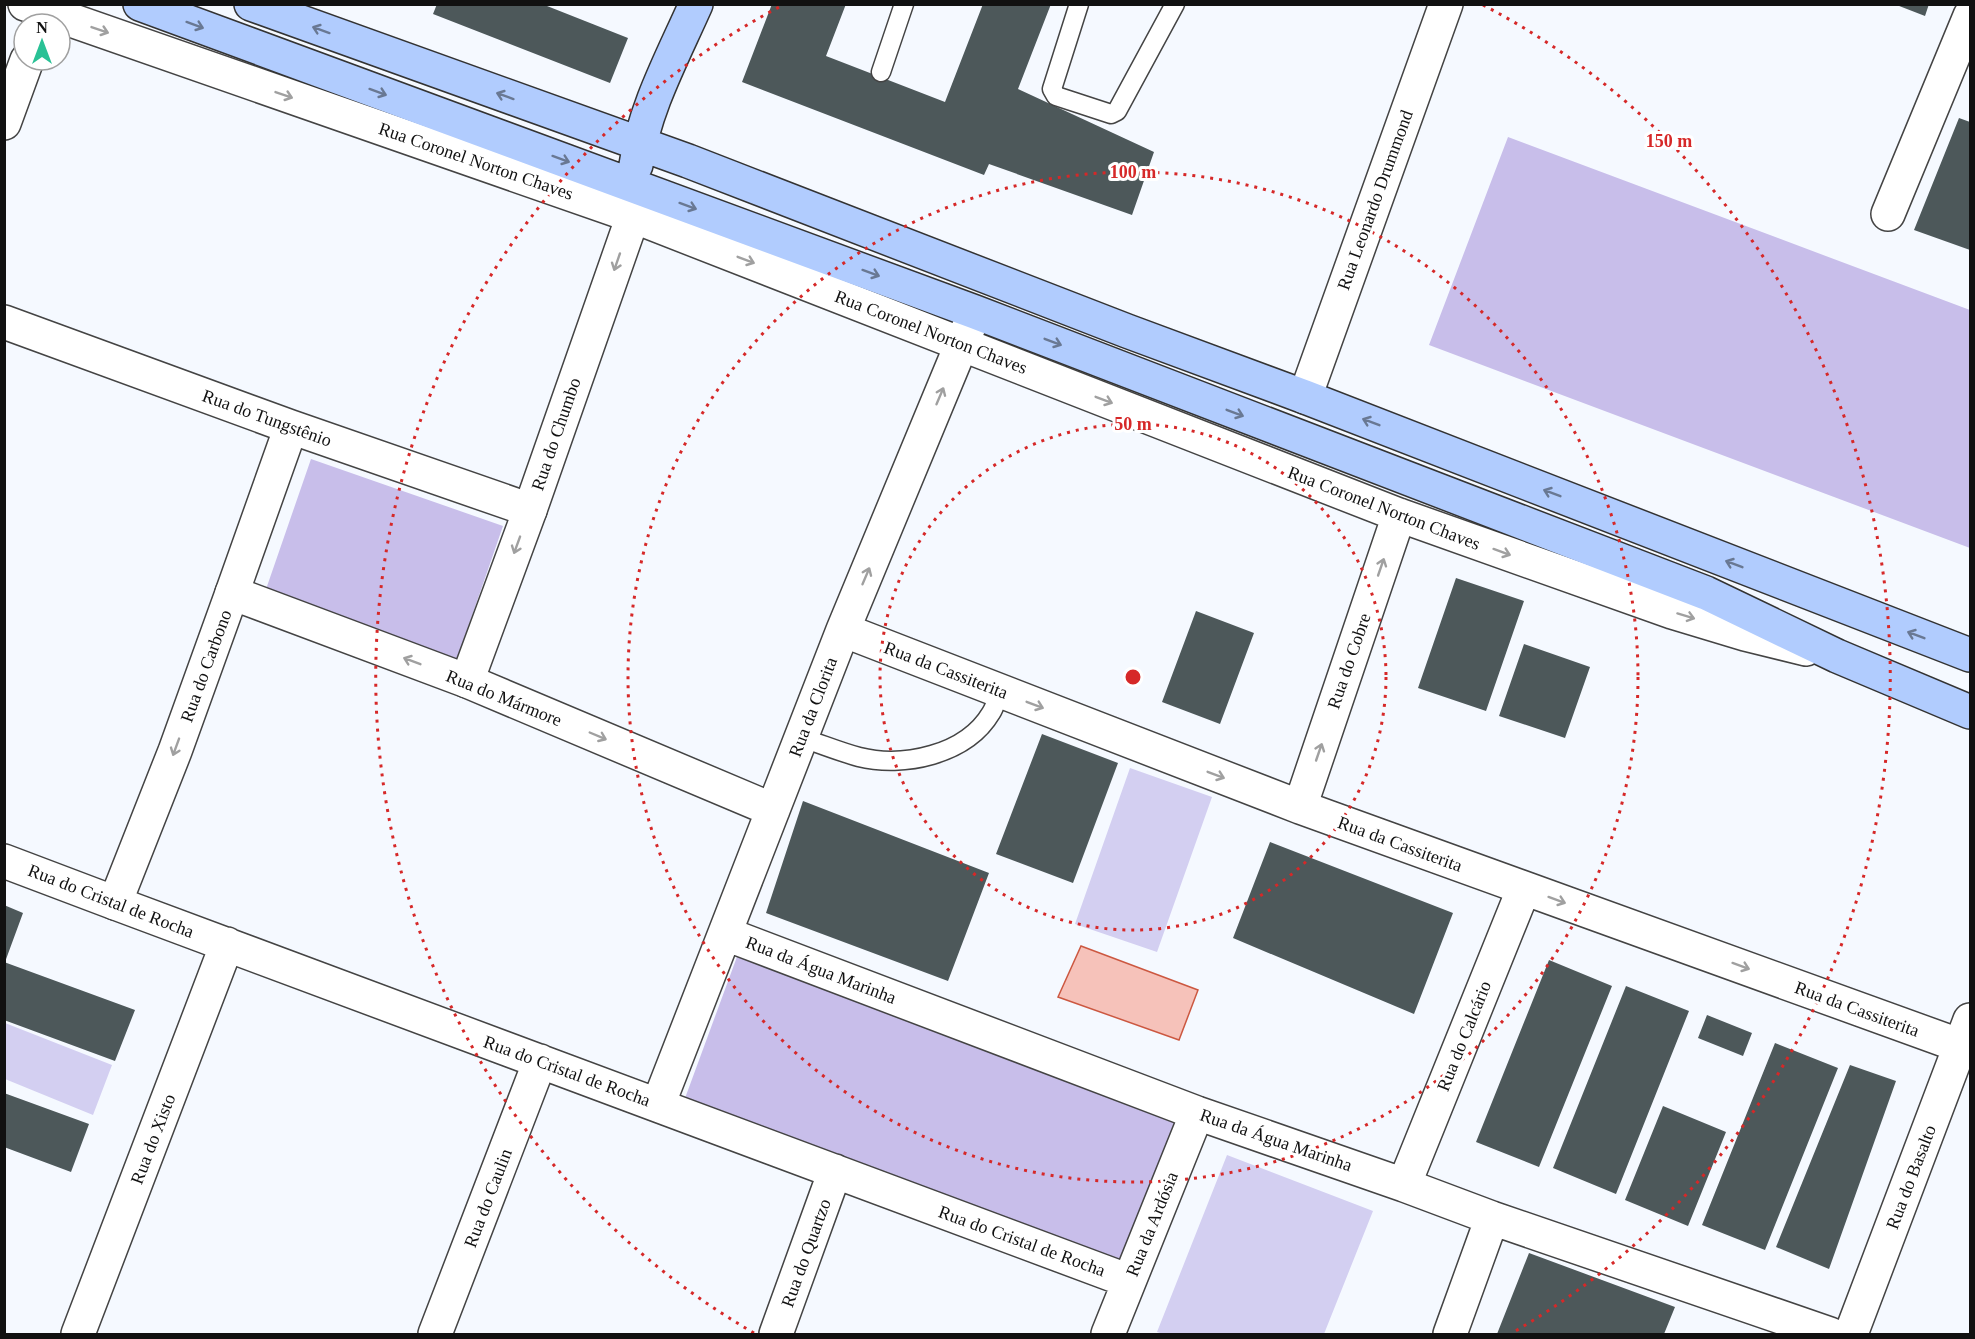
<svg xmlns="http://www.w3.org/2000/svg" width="1975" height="1339" font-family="'Times New Roman',serif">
  <rect width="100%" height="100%" fill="#f5f9ff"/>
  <path fill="#c8beea" d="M1508,137L1970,310V548L1429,345Z
    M311,459L503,526L456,662L264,595Z
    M738,954L1178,1123L1122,1267L684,1101Z"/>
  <path fill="#d3cff1" d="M1130,768L1212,797L1157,952L1075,924Z
    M5,1023L112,1065L93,1115L5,1079Z
    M1227,1155L1373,1211L1324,1334H1163L1157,1332Z"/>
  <path fill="#f6c2ba" stroke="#cc5841" stroke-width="1.5" d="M1081,946L1198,990L1179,1040L1058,997Z"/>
  <path fill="#4d585a" d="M437,4H542L628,38L610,83L433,14Z
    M772,4H846L826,56L945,102L983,4H1051L1018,89L1154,152L1132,215L989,164L984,175L742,82Z
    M1894,4H1929L1925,16Z
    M1959,118L1970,122V250L1914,230Z
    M1456,578L1524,601L1486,711L1418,688Z
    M1196,611L1254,633L1220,724L1162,702Z
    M1524,644L1590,667L1565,738L1499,716Z
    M1042,734L1118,763L1073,883L996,854Z
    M803,801L989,873L948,981L766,913Z
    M1270,842L1453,913L1414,1014L1233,938Z
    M4,905L23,913L5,962H4Z
    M1549,960L1612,986L1539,1167L1476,1142Z
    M4,962L135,1010L115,1061L4,1020Z
    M1626,986L1689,1011L1616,1194L1553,1168Z
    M1707,1015L1752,1033L1743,1056L1698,1038Z
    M1775,1043L1838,1068L1765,1250L1702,1225Z
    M1850,1065L1896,1081L1829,1269L1776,1247Z
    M4,1093L89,1124L71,1172L4,1147Z
    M1663,1106L1726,1132L1688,1226L1625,1200Z
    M1529,1253L1675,1307L1664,1334H1497Z"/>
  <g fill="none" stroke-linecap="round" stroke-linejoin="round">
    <defs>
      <path id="service" d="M1079,4L1052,89L1056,96L1111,114L1117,111L1175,4
        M881,72L904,4
        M802,738C821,744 840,752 859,757C903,768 966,755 991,713C995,707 997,698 1000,691"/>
      <path id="minor" d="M25,4L633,216L1399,515L1672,612L1745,634L1806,649
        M4,123L27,60
        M1888,214L1970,16
        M4,322L291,427L530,510
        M1305,397L1446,4
        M232,593L291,427
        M843,630L1300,807L1961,1046
        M467,681L773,810
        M1300,807L1399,515
        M115,903L1129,1281
        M726,934L1197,1113L1404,1185L1492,1218L1830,1334
        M658,1105L843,630L970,324
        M1404,1185L1524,888
        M78,1334L227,944
        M435,1334L540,1061
        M776,1334L835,1171
        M1108,1334L1197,1113
        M1450,1334L1492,1218
        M1851,1334L1970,1020"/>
      <path id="tertiary" d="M4,861L115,903L175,751L232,593L467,681L530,510L633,216V185"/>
      <path id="secondary" d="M140,4L975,312L1706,593L1837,656L1970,712
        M251,4L688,161L1127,331L1305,397L1970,655
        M636,165C644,109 673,56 696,4"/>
    </defs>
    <use href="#service" stroke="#444" stroke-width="21"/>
    <use href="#minor" stroke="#444" stroke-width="36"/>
    <use href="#tertiary" stroke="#444" stroke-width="36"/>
    <use href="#secondary" stroke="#333" stroke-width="36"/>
    <use href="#service" stroke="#fff" stroke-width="18"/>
    <use href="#minor" stroke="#fff" stroke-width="33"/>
    <use href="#tertiary" stroke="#fff" stroke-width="33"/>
    <use href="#secondary" stroke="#b1ccfe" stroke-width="33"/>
  </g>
  <defs><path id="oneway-shaft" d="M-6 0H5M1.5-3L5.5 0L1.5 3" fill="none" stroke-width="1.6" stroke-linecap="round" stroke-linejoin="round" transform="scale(1.5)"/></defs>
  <g stroke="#697893">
    <use href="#oneway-shaft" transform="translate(195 25) rotate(20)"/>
    <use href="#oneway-shaft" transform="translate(321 30) rotate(-160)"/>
    <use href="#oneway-shaft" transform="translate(378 92) rotate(20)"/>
    <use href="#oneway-shaft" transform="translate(505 96) rotate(-160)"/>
    <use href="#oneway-shaft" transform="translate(561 159) rotate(20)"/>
    <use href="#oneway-shaft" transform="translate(688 206) rotate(20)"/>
    <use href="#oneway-shaft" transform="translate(871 273) rotate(20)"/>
    <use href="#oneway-shaft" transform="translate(1053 342) rotate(21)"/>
    <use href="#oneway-shaft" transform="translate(1235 413) rotate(21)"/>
    <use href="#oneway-shaft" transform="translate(1371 422) rotate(-159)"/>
    <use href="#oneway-shaft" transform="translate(1552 493) rotate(-159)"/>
    <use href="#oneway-shaft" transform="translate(1734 564) rotate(-159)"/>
    <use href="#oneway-shaft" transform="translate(1916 635) rotate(-159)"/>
  </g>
  <g stroke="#a0a0a0">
    <use href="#oneway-shaft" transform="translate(100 30) rotate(19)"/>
    <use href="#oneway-shaft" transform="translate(284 95) rotate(19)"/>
    <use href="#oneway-shaft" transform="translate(746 260) rotate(21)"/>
    <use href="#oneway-shaft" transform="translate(617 262) rotate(109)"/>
    <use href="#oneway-shaft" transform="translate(940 396) rotate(-67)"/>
    <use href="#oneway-shaft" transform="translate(1104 400) rotate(21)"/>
    <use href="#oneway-shaft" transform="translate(517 545) rotate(110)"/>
    <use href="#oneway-shaft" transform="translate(1502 552) rotate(20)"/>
    <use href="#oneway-shaft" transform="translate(1381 567) rotate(-71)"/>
    <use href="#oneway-shaft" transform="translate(866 576) rotate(-67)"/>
    <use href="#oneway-shaft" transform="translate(1686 616) rotate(17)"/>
    <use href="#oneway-shaft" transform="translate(412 661) rotate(-159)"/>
    <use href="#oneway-shaft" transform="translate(1035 705) rotate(21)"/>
    <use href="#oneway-shaft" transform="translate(598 736) rotate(23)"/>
    <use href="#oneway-shaft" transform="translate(176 747) rotate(110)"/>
    <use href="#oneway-shaft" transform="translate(1319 752) rotate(-71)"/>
    <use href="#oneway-shaft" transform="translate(1216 775) rotate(21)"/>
    <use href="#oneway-shaft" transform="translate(1557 900) rotate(20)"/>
    <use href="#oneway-shaft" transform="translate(1741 966) rotate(20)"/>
  </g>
  <g fill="none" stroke="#d62828" stroke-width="3" stroke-dasharray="3 6">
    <circle cx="1133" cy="677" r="253"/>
    <circle cx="1133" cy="677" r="505"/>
    <path d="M754 1333A758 758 0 0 1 783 5M1483 5A758 758 0 0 1 1512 1333"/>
  </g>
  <g text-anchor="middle" stroke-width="6" stroke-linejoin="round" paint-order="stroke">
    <g font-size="18" fill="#111" stroke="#fff">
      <text transform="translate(476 161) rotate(19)" y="6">Rua Coronel Norton Chaves</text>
      <text transform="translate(1375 200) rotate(-70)" y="6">Rua Leonardo Drummond</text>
      <text transform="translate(931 332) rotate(21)" y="6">Rua Coronel Norton Chaves</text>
      <text transform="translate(267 418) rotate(20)" y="6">Rua do Tungstênio</text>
      <text transform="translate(556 434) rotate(-71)" y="6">Rua do Chumbo</text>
      <text transform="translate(1384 508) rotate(21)" y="6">Rua Coronel Norton Chaves</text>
      <text transform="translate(1349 661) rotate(-71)" y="6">Rua do Cobre</text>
      <text transform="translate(206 666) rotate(-70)" y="6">Rua do Carbono</text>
      <text transform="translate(946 670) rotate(21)" y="6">Rua da Cassiterita</text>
      <text transform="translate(504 698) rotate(22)" y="6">Rua do Mármore</text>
      <text transform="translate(813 707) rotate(-69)" y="6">Rua da Clorita</text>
      <text transform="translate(1400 844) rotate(20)" y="6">Rua da Cassiterita</text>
      <text transform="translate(111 901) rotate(21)" y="6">Rua do Cristal de Rocha</text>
      <text transform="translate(821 970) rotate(21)" y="6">Rua da Água Marinha</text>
      <text transform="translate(1857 1009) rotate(20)" y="6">Rua da Cassiterita</text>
      <text transform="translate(1464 1036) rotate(-68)" y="6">Rua do Calcário</text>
      <text transform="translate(567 1071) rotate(20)" y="6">Rua do Cristal de Rocha</text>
      <text transform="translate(153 1139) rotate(-69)" y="6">Rua do Xisto</text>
      <text transform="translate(1276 1140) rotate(19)" y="6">Rua da Água Marinha</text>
      <text transform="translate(1911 1177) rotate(-69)" y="6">Rua do Basalto</text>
      <text transform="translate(488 1198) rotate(-69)" y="6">Rua do Caulin</text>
      <text transform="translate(1152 1224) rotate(-68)" y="6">Rua da Ardósia</text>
      <text transform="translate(1022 1241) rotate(20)" y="6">Rua do Cristal de Rocha</text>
      <text transform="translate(806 1253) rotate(-70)" y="6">Rua do Quartzo</text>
    </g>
  </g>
  <circle cx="1133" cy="677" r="9" fill="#d62828" stroke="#fff" stroke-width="3"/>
  <g font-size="18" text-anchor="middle" font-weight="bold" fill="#d62828" stroke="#fff" stroke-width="6" stroke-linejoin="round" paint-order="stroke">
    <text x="1669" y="147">150 m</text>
    <text x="1133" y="178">100 m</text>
    <text x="1133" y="430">50 m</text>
  </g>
  <rect width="1975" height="1339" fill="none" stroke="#111111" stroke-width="12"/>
  <g transform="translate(42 42)"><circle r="28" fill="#ffffff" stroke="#a0a0a0" stroke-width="1.5"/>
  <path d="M0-4.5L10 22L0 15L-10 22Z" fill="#29c195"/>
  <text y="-9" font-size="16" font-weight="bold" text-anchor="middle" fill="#111111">N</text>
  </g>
</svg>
